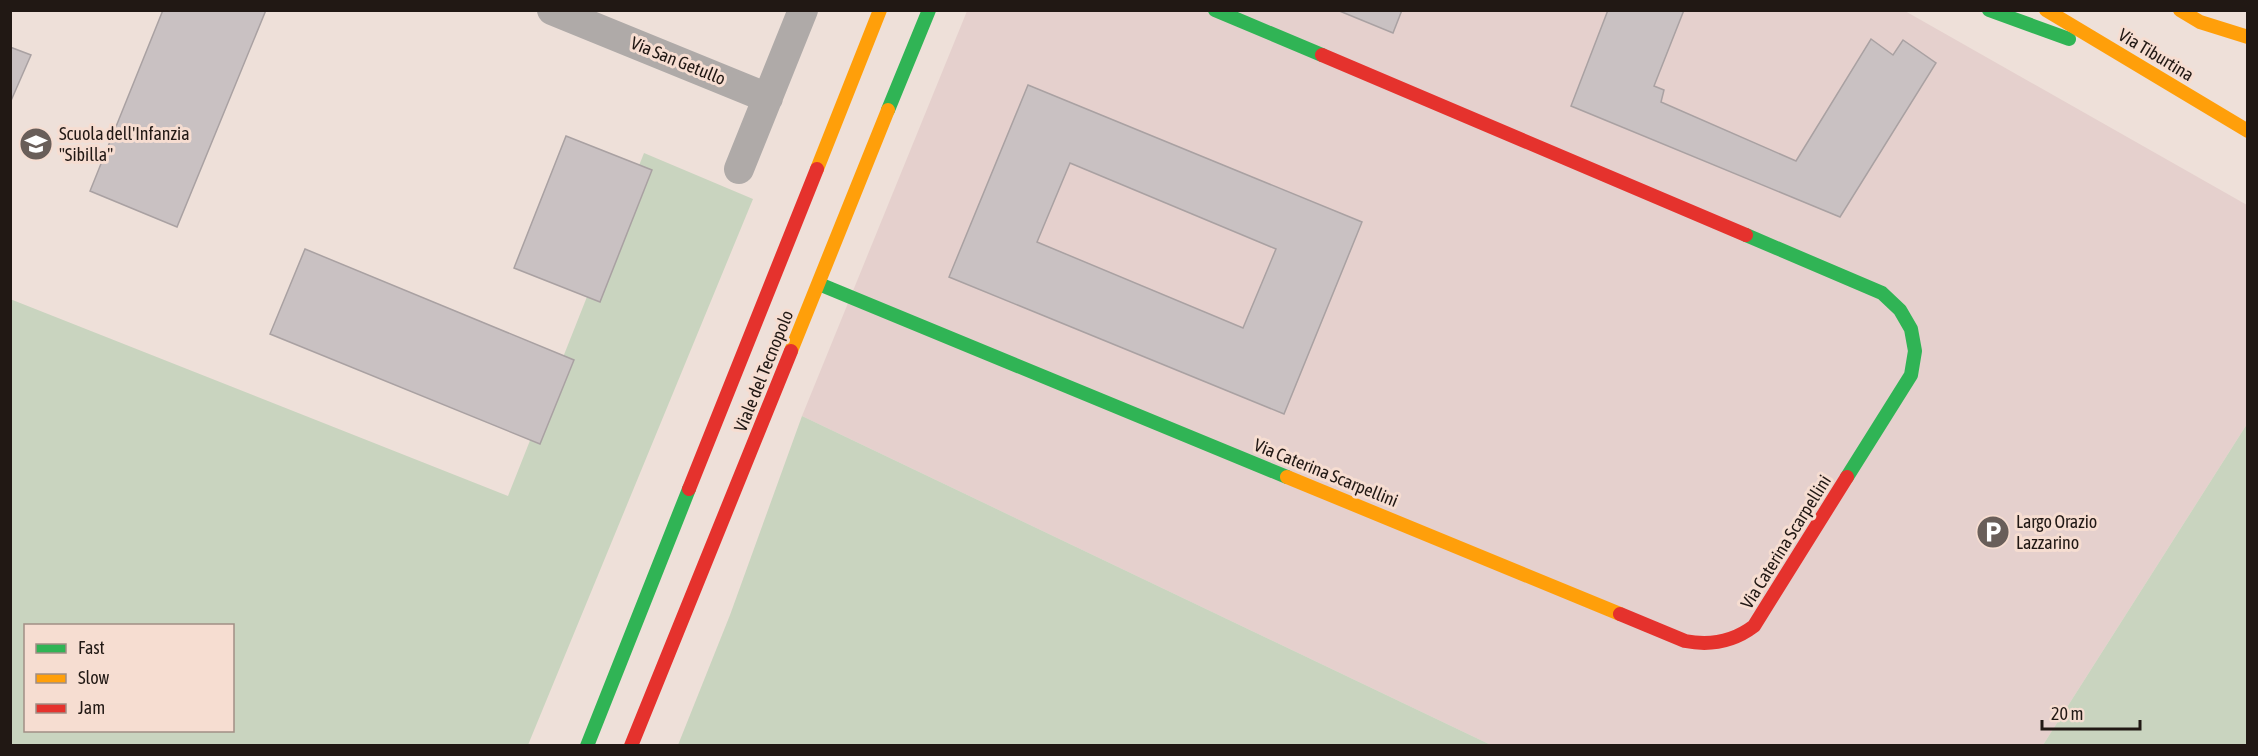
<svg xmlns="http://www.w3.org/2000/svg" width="2258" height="756" font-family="'Asap Condensed',sans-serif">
  <rect width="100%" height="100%" fill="#eee0d9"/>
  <path fill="#e5d0cd" d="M967,11H1905L2247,205V424L2043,745H1491L802,416Z"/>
  <path fill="#c9d4bf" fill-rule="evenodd" d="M644,153L753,199L528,745H11L10,299L508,496ZM26,626H232V730H26Z
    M802,416L1491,745H678L730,615Z
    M2247,424V745H2043Z"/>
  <path fill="#c9c1c2" stroke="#a9a1a2" stroke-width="1.5" fill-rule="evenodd" d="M163,10H266L177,227L90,191Z
    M1337,10H1402L1393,33Z
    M1608,10H1684L1654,86L1664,90L1661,102L1796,161L1871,39L1893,55L1903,40L1936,63L1840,217L1571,106Z
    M10,47L31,55L10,103Z
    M1028,85L1362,222L1284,414L949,277ZM1070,163L1276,249L1243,328L1037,242Z
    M566,136L652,170L600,302L514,268Z
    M305,249L574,360L540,444L270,334Z"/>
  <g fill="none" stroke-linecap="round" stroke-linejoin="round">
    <path stroke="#afaaa8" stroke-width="30" d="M552,10L768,98
      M739,169L803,10"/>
    <path stroke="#30b455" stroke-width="14" d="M1215,10L1322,55
      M1989,10L2069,39
      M888,110L929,10
      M1746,235L1882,293L1900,310L1911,329L1915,351L1911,375L1847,477
      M819,284L1287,477
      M587,746L689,489"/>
    <path stroke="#ff9f0a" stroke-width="14" d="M2046,10L2248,131
      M2180,10L2200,22L2248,37
      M817,169L880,10
      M791,351L888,110
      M1287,477L1620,614"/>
    <path stroke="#e5322d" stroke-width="14" d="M1322,55L1746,235
      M689,489L817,169
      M1620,614L1685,641C1711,646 1733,642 1754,626L1847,477
      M631,746L791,351"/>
  </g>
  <defs>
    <symbol id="school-disc" viewBox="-11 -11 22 22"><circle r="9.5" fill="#695e59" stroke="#f6ddd1"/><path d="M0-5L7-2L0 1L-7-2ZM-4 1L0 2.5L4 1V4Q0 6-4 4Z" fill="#fff"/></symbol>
    <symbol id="parking-disc" viewBox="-11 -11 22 22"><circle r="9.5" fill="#695e59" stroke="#f6ddd1"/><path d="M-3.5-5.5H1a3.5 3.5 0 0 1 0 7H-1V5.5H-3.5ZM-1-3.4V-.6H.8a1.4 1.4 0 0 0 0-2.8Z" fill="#fff"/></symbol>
  </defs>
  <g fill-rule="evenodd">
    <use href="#school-disc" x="17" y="125" width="38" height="38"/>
    <use href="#parking-disc" x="1974" y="513" width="38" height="38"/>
  </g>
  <g text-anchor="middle" stroke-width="6" stroke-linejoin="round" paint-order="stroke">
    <g font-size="18" fill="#211814" stroke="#f6ddd1">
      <text transform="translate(2156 55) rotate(31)" y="6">Via Tiburtina</text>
      <text transform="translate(678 61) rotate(22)" y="6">Via San Getullo</text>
      <text transform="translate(764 371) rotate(-68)" y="6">Viale del Tecnopolo</text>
      <text transform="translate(1326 473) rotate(22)" y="6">Via Caterina Scarpellini</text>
      <text transform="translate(1786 542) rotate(-58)" y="6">Via Caterina Scarpellini</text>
    </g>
    <g font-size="18" fill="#211814" stroke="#f6ddd1" text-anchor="start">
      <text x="59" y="140">Scuola dell'Infanzia<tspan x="59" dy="21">"Sibilla"</tspan></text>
      <text x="2016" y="528">Largo Orazio<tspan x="2016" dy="21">Lazzarino</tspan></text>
    </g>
  </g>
  <rect width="2258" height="756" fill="none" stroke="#211814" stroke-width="24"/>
  <rect x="24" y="624" width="210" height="108" fill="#f6ddd1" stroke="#a18e85" stroke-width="1.5"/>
  <rect x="36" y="644" width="30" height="9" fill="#30b455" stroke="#a18e85" stroke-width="1.5"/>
  <text x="78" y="654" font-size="18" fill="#211814">Fast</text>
  <rect x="36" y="674" width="30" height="9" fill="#ff9f0a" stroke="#a18e85" stroke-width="1.5"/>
  <text x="78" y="684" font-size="18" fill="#211814">Slow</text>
  <rect x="36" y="704" width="30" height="9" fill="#e5322d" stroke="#a18e85" stroke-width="1.5"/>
  <text x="78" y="714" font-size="18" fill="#211814">Jam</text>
  <path d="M2042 720v9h98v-9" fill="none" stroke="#211814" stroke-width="3"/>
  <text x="2051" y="720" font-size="18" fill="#211814" stroke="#f6ddd1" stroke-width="4.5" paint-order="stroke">20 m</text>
</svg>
